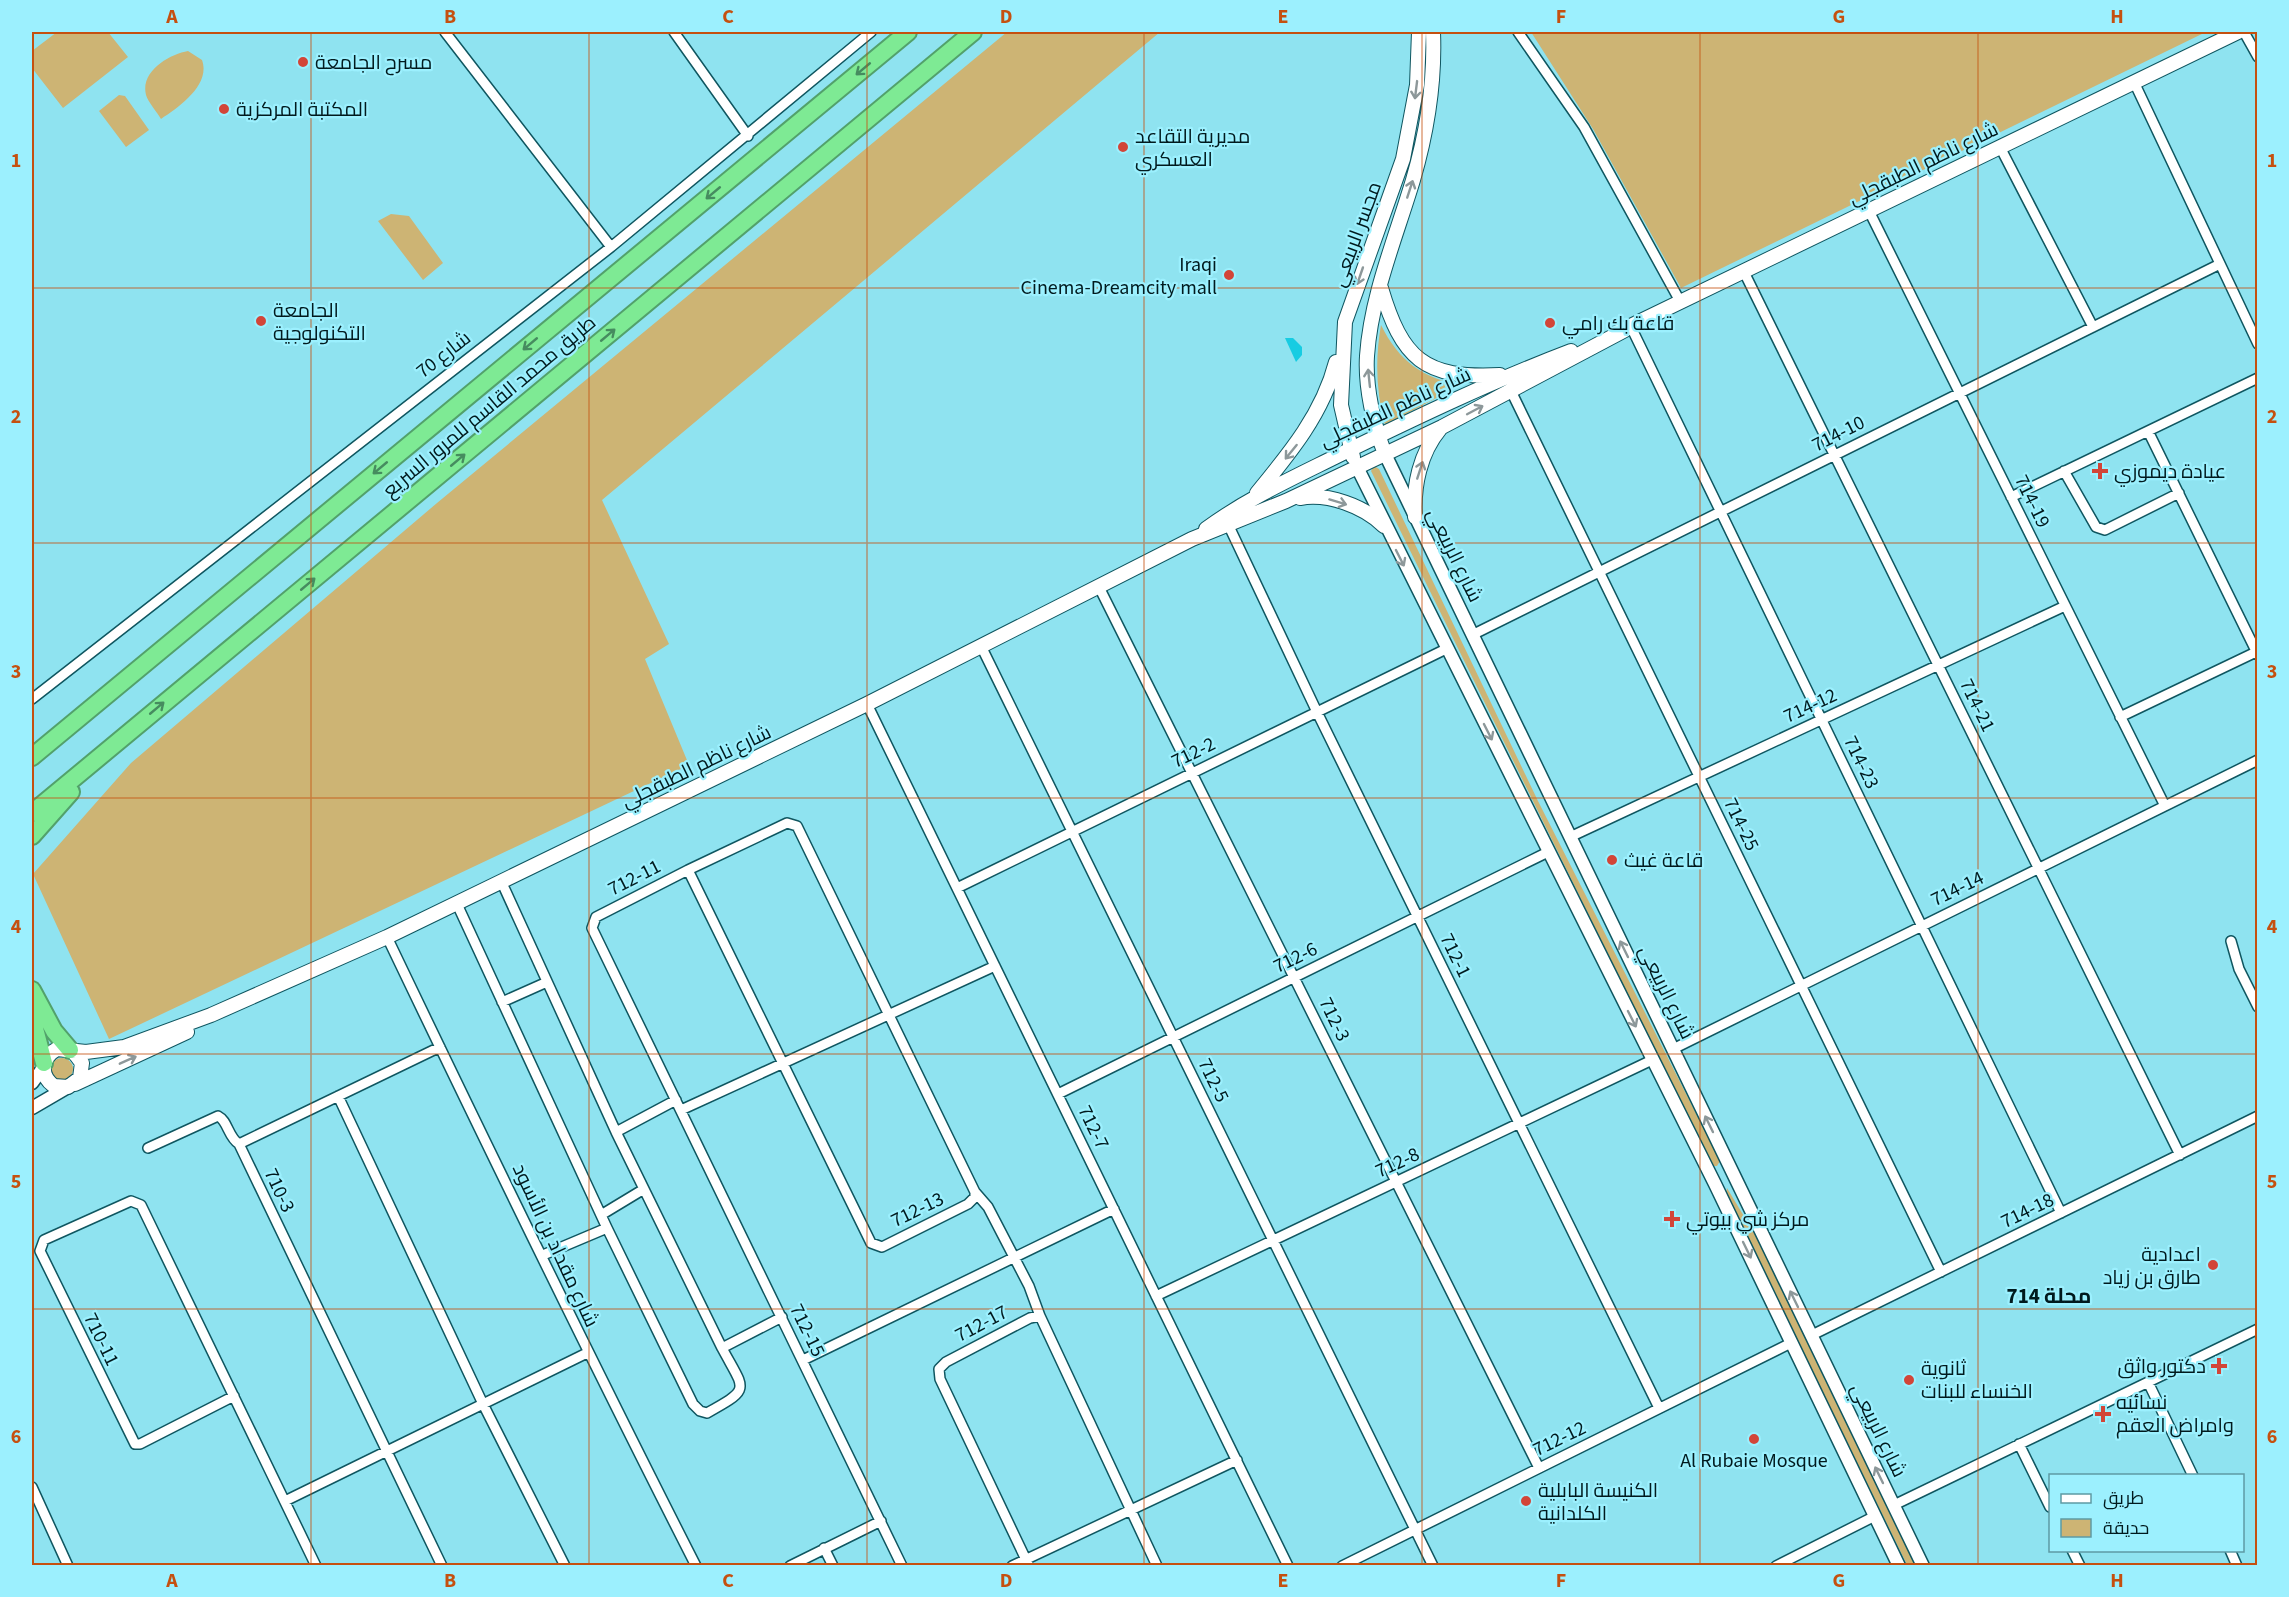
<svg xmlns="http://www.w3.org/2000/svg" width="2289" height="1597" font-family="'Source Sans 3',Cairo,sans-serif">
  <rect width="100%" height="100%" fill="#8fe3f0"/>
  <path fill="#cdb474" d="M57,32H108L128,57L63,108L32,68V51Z
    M1007,32H1160L602,500L669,644L645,659L689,765L109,1039L33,874L131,763L437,503Z
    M1531,32H2206L1681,288L1593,129Z
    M188,51L202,60C211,85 179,107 161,119C157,112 148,102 146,95C140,71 170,54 188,51Z
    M119,95L125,96L149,130L126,147L99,111Z
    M391,214L409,216L443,263L423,280L378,221Z
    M1381,325C1399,361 1422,378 1461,385L1385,425C1376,392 1375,359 1381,325Z
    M1374,466L1379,469L1538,801L1720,1161L1717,1166H1712L1371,471Z
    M51 1069a11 11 0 1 1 22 0a11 11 0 1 1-22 0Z
    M1727,1188L1772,1263L1918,1565H1907L1726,1194Z"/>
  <path fill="#17cce2" d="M1285,338H1293L1302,347V355L1296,362Z"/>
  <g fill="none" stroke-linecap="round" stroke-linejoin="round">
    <defs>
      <path id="minor" d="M445,32L611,247
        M674,32L748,136
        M1518,32L1584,127L1681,303
        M2244,32L2258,57
        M2134,82L2258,344
        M2000,147L2093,327
        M1869,211L2165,806
        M1744,272L2180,1155
        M1631,327L2061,1213
        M1511,391L1941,1272
        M2148,431L2258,655
        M2064,471L2096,527L2105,530L2179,493
        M2011,497L2258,378
        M1226,520L1317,712L1659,1408
        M1099,587L1539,1468
        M1472,635L2220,264
        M981,646L1433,1566
        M32,699L611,247L871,32
        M867,704L1288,1566
        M2120,717L2256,652
        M1570,837L2065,606
        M688,870L787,823L797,826L975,1192V1197L968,1204L882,1247L871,1243L688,870L596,917L592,928L902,1566
        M502,883L616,1132L722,1348L782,1317
        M957,888L1446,649
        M457,904L607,1228L693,1404L700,1411L707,1413C752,1388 745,1391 722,1348
        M387,937C488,1148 590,1358 696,1566
        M2231,941L2239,969L2258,1007
        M502,1002L547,982
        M440,1047L239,1144L442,1566
        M1673,1049L2258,760
        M1058,1094L1548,852
        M338,1096L483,1404L565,1566
        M681,1110L995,966
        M616,1132L676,1100
        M148,1148L218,1116C228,1121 228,1137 239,1144
        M975,1192L988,1207L1029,1286L1040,1316
        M601,1215L644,1189
        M543,1255L607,1228
        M1156,1296L1652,1060
        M1812,1335L2258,1116
        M803,1360L1114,1209
        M2148,1382L2193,1476
        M234,1396L140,1444H135L40,1251L44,1240L131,1201L141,1205L316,1566
        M2019,1444L2050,1507
        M32,1487L68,1566
        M285,1501L587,1353
        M1894,1505L2258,1329
        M824,1548L833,1566
        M2072,1550L2080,1566
        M2230,1550L2237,1566
        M790,1566L881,1521
        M1012,1566L1237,1460
        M1029,1566L940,1379L939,1369L946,1362L1030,1318L1040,1316L1157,1566
        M1342,1566L1791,1343
        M1776,1566L1875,1516"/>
      <path id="tertiary" d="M1385,454L1923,1566
        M1357,467L1715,1184L1899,1566
        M32,1083L43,1068
        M32,1108L68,1087"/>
      <path id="secondary" d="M1381,288C1402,359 1424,379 1500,375
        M1616,333L2238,32
        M1385,454C1374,426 1365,387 1367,356C1371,296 1396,237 1413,180C1427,132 1435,81 1433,32
        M1353,457L1341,405L1345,322L1403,159L1417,85L1419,32
        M1257,493C1290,453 1323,413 1336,362
        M1300,498C1328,493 1364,506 1384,526
        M1415,517C1413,486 1420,453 1440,429
        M1206,529C1248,498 1295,477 1341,454C1417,417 1492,381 1571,351
        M73,1051L82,1063L80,1078L68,1087L54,1086C39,1075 41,1058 57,1049L86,1052L124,1047L211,1015L387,937L867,704L1192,539L1286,501L1442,427L1625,330
        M75,1084L187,1032"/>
      <path id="motorway" d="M32,757L908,32
        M32,813L973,32
        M32,836L71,792
        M32,990L54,1031L70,1050
        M32,1017L44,1063"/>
    </defs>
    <use href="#minor" stroke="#0f5660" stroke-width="12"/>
    <use href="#tertiary" stroke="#0f5660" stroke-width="15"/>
    <use href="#secondary" stroke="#0f5660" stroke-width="16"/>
    <use href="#motorway" stroke="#52a16b" stroke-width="20"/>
    <use href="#minor" stroke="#fff" stroke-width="9"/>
    <use href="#tertiary" stroke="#fff" stroke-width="12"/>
    <use href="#secondary" stroke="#fff" stroke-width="14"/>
    <use href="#motorway" stroke="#7eea94" stroke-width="16"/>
  </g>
  <defs><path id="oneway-shaft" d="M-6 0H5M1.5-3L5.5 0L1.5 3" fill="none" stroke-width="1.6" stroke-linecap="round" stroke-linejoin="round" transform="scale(1.5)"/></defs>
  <g stroke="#468c5f">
    <use href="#oneway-shaft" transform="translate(863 69) rotate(140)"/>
    <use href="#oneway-shaft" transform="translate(713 193) rotate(140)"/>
    <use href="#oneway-shaft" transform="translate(608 335) rotate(-40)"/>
    <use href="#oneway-shaft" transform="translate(530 344) rotate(140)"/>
    <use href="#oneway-shaft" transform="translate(458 460) rotate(-40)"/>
    <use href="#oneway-shaft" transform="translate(380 468) rotate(140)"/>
    <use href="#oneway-shaft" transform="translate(308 584) rotate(-40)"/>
    <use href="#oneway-shaft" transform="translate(157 708) rotate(-40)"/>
  </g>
  <g stroke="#8d989a">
    <use href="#oneway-shaft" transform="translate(1416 90) rotate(97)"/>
    <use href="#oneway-shaft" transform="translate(1410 189) rotate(-72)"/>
    <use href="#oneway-shaft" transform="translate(1360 276) rotate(109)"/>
    <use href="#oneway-shaft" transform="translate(1369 378) rotate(-96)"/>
    <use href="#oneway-shaft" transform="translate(1475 410) rotate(-28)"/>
    <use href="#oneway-shaft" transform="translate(1291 452) rotate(129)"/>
    <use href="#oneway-shaft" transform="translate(1420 470) rotate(-72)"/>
    <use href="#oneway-shaft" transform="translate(1338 502) rotate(17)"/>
    <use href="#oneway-shaft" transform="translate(1400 558) rotate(63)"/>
    <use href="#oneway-shaft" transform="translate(1488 732) rotate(63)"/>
    <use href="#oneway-shaft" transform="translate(1624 949) rotate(-116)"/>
    <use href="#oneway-shaft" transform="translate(1632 1019) rotate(63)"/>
    <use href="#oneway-shaft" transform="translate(128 1060) rotate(-24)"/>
    <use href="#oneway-shaft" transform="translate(1709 1124) rotate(-116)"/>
    <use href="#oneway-shaft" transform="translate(1747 1250) rotate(64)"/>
    <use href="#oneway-shaft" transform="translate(1794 1299) rotate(-116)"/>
    <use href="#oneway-shaft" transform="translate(1879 1475) rotate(-116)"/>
  </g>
  <path fill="none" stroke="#c5500f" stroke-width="1.5" stroke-opacity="0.55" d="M311,32V1566M589,32V1566M867,32V1566M1144,32V1566M1422,32V1566M1700,32V1566M1978,32V1566M32,288H2258M32,543H2258M32,798H2258M32,1054H2258M32,1309H2258"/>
  <g fill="#d24538" stroke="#9cf0fe" stroke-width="2">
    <circle cx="303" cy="62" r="6"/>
    <circle cx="224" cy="109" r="6"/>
    <circle cx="1123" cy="147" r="6"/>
    <circle cx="1229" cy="275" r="6"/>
    <circle cx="261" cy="321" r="6"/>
    <circle cx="1550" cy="323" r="6"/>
    <path d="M2097 462h6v6h6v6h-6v6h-6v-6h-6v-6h6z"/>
    <circle cx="1612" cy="860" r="6"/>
    <path d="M1669 1210h6v6h6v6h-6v6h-6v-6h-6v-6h6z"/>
    <circle cx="2213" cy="1265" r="6"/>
    <path d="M2216 1357h6v6h6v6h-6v6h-6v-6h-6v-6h6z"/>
    <circle cx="1909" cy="1380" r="6"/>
    <path d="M2100 1405h6v6h6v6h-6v6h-6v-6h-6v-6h6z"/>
    <circle cx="1754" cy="1439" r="6"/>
    <circle cx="1526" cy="1501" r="6"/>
  </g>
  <g text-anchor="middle" stroke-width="4.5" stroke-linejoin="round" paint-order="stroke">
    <g font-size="20" fill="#011a1e" stroke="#9cf0fe" text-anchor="start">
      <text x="315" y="69">مسرح الجامعة</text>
      <text x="236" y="116">المكتبة المركزية</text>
      <text x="1135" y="143">مديرية التقاعد<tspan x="1135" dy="23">العسكري</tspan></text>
      <text x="1217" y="271" text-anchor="end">Iraqi<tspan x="1217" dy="23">Cinema-Dreamcity mall</tspan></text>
      <text x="273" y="317">الجامعة<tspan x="273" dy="23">التكنولوجية</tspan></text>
      <text x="1562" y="330">قاعة بك رامي</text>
      <text x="2114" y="478">عيادة ديموزي</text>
      <text x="1624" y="867">قاعة غيث</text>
      <text x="1686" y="1226">مركز شي بيوتي</text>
      <text x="2201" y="1261" text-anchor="end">اعدادية<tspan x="2201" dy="23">طارق بن زياد</tspan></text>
      <text x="2206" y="1373" text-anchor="end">دكتور واثق</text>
      <text x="1921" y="1375">ثانوية<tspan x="1921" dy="23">الخنساء للبنات</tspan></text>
      <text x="2116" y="1409">نسائيه<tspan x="2116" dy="23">وامراض العقم</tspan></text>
      <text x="1754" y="1467" text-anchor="middle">Al Rubaie Mosque</text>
      <text x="1538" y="1497">الكنيسة البابلية<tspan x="1538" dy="23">الكلدانية</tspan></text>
    </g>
    <g font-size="20" fill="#011a1e" stroke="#9cf0fe">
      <text transform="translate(1923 163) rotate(-26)" y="7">شارع ناظم الطبقجلي</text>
      <text transform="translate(1356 234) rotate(-70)" y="7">مجسر الربيعي</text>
      <text transform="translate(443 354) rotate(-38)" y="7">شارع 70</text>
      <text transform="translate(489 406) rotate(-40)" y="7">طريق محمد القاسم للمرور السريع</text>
      <text transform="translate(1395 407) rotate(-25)" y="7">شارع ناظم الطبقجلي</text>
      <text transform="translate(1838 433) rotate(-27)" y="7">714-10</text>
      <text transform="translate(2033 501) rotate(64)" y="7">714-19</text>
      <text transform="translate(1455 555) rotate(64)" y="7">شارع الربيعي</text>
      <text transform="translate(1810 705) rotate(-25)" y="7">714-12</text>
      <text transform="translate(1978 705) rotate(64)" y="7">714-21</text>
      <text transform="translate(1193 752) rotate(-26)" y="7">712-2</text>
      <text transform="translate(1862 762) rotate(64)" y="7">714-23</text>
      <text transform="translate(696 766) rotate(-26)" y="7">شارع ناظم الطبقجلي</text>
      <text transform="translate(1742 824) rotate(64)" y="7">714-25</text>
      <text transform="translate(634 877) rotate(-27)" y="7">712-11</text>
      <text transform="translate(1957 888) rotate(-26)" y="7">714-14</text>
      <text transform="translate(1456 955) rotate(64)" y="7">712-1</text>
      <text transform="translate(1295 957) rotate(-26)" y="7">712-6</text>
      <text transform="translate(1667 992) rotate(64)" y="7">شارع الربيعي</text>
      <text transform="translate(1335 1019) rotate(64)" y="7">712-3</text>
      <text transform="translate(1214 1080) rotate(64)" y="7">712-5</text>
      <text transform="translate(1094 1127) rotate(64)" y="7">712-7</text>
      <text transform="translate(1397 1162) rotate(-25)" y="7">712-8</text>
      <text transform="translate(280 1190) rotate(65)" y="7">710-3</text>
      <text transform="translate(917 1209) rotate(-26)" y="7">712-13</text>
      <text transform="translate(2027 1210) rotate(-26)" y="7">714-18</text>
      <text transform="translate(556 1245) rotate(65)" y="7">شارع مقداد بن الأسود</text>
      <text transform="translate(981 1323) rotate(-28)" y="7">712-17</text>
      <text transform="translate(808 1330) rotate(64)" y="7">712-15</text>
      <text transform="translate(102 1339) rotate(64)" y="7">710-11</text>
      <text transform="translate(1879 1430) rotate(64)" y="7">شارع الربيعي</text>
      <text transform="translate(1559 1438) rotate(-26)" y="7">712-12</text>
    </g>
    <g font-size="21" font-weight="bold" fill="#011a1e" stroke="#9cf0fe">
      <text x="2049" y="1303">محلة 714</text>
    </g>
  </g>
  <rect width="2289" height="1597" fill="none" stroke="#9cf0fe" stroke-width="66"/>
  <rect x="2049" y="1474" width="195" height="78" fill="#9cf0fe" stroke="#5e9aa4" stroke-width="1.5"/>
  <rect x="2061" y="1494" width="30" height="9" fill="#ffffff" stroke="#5e9aa4" stroke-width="1.5"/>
  <text x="2103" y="1504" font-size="18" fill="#011a1e">طريق</text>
  <rect x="2061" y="1519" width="30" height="18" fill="#cdb474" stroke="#5e9aa4" stroke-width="1.5"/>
  <text x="2103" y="1534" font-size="18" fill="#011a1e">حديقة</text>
  <rect x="33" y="33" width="2223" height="1531" fill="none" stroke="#c5500f" stroke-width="2"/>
  <g font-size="20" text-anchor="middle" font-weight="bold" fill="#c5500f">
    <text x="172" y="23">A</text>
    <text x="450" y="23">B</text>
    <text x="728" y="23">C</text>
    <text x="1006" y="23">D</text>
    <text x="1283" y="23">E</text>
    <text x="1561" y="23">F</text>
    <text x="1839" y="23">G</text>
    <text x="2117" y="23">H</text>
    <text x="16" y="167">1</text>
    <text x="2272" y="167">1</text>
    <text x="16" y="423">2</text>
    <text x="2272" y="423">2</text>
    <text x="16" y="678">3</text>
    <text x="2272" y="678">3</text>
    <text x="16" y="933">4</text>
    <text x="2272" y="933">4</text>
    <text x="16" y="1188">5</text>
    <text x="2272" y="1188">5</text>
    <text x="16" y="1443">6</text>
    <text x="2272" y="1443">6</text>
    <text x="172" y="1587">A</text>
    <text x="450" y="1587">B</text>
    <text x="728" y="1587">C</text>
    <text x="1006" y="1587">D</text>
    <text x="1283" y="1587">E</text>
    <text x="1561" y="1587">F</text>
    <text x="1839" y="1587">G</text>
    <text x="2117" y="1587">H</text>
  </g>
</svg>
